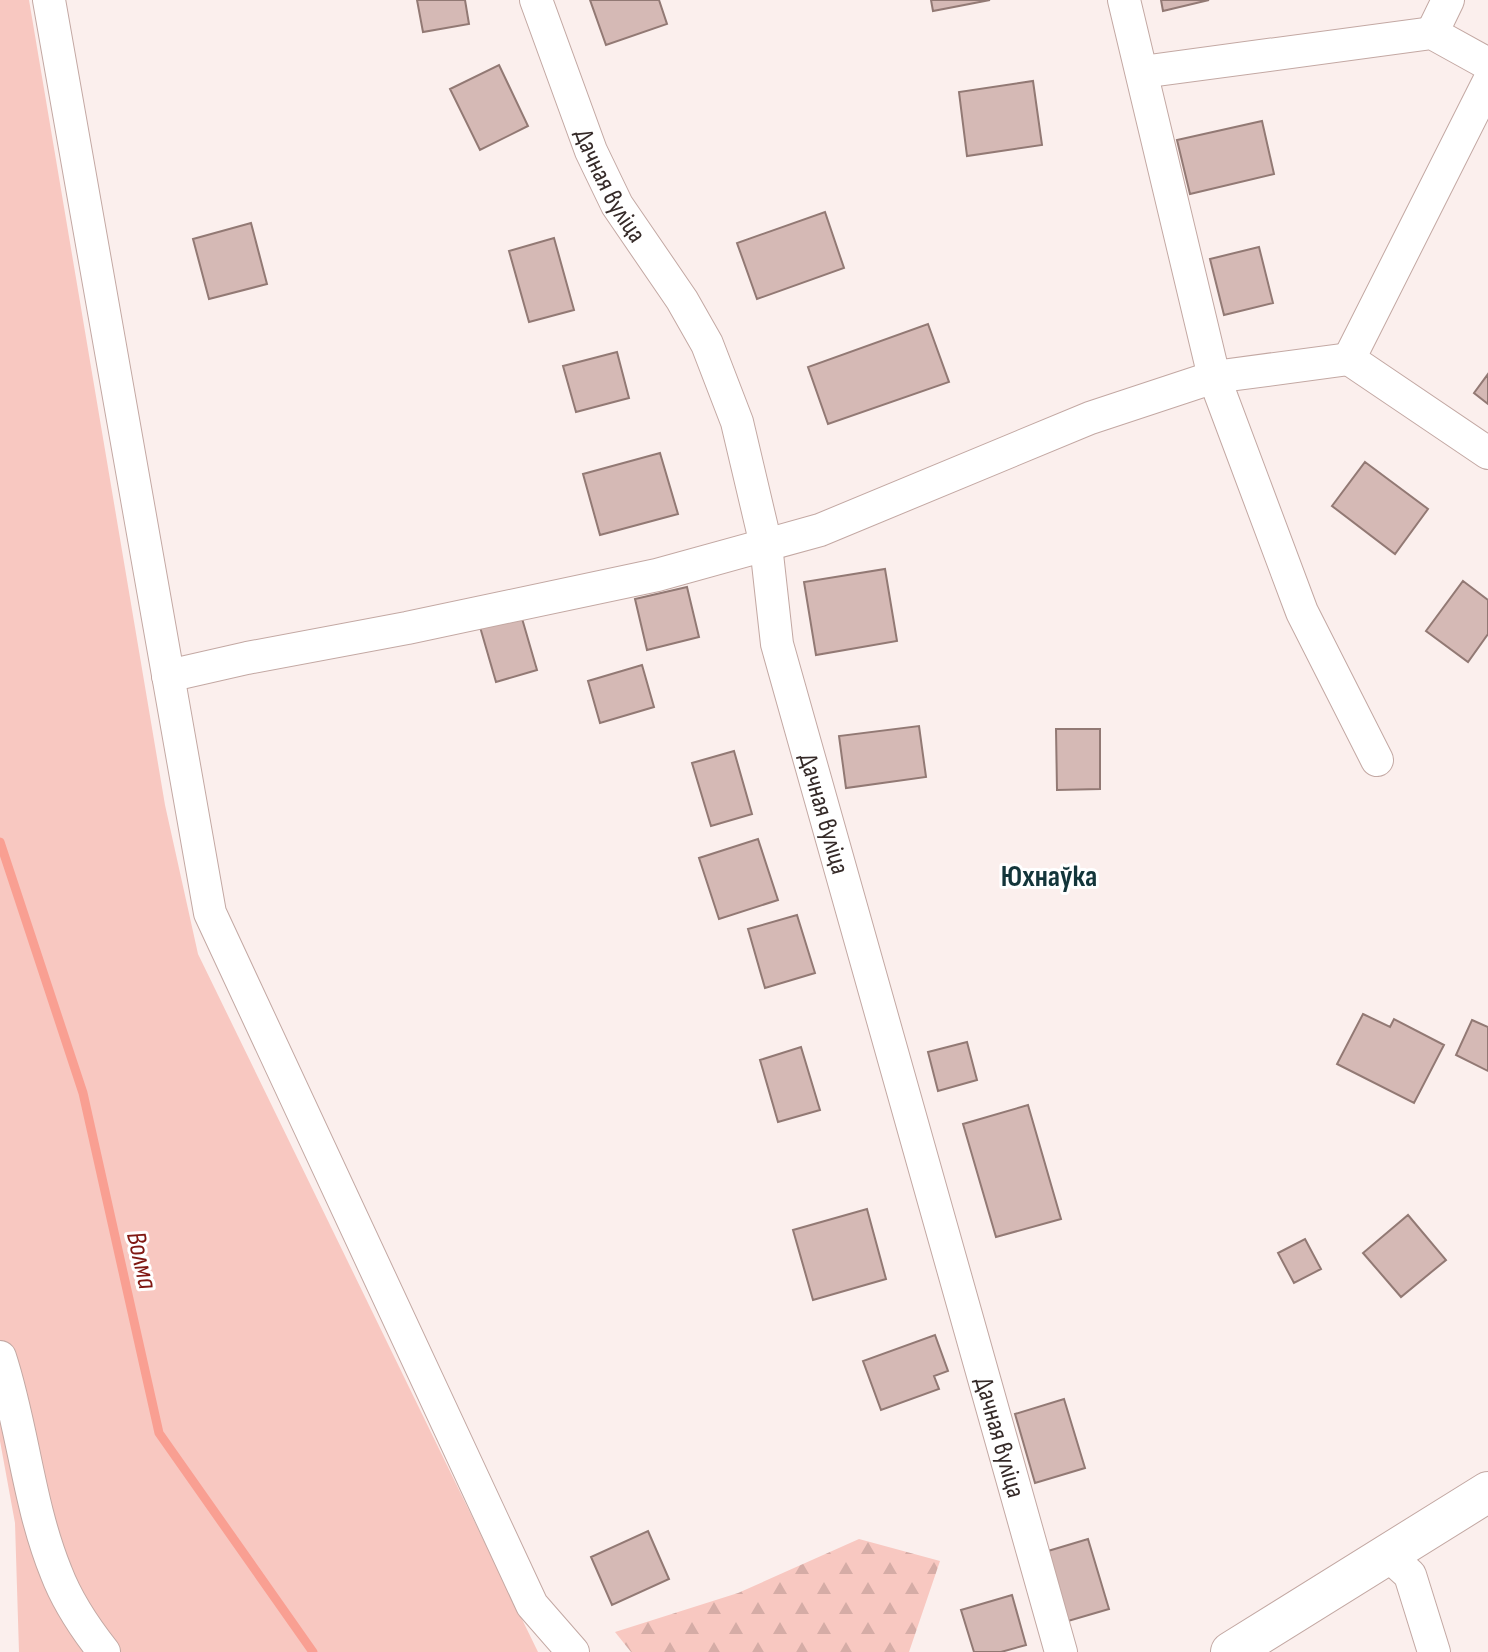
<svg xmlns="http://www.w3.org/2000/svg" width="1488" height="1652" font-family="'Sofia Sans Condensed',sans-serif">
  <defs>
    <pattern id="forest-firs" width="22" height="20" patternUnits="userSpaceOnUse" patternTransform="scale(2)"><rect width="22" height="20" fill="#f8c8c1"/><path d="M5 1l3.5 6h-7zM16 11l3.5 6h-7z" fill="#d5aca6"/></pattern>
  </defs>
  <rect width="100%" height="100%" fill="#fbefed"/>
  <path fill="#f8c8c1" d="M0,0H29L165,805L198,954L538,1652H19L15,1523L0,1441Z"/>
  <path fill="url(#forest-firs)" d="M859,1539L940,1561L909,1652H631L615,1632L738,1593Z"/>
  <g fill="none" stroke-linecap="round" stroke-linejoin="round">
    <path stroke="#f99f92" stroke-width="9" d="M0,842L83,1093L159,1433L313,1652"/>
  </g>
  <path fill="#d5b9b5" stroke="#927974" stroke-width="2" d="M417,0H465L469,24L423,32Z
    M590,0H659L667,24L606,45Z
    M931,0H990L933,11Z
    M1161,0H1209L1163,11Z
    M499,65L528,126L480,150L450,89Z
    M1033,81L1042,145L967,156L959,92Z
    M1262,121L1274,174L1190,194L1177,140Z
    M825,212L844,268L757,299L737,243Z
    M251,223L267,284L209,299L193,239Z
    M554,238L574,310L529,322L509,251Z
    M1259,247L1273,303L1224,315L1210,259Z
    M928,324L949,382L828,424L808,367Z
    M617,352L629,398L576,412L563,366Z
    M1488,374V404L1474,393Z
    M660,453L678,514L600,535L583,474Z
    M1365,462L1428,509L1395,554L1332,506Z
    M885,569L897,641L816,655L804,582Z
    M1463,581L1488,600V634L1468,662L1426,631Z
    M687,587L699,637L647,650L635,599Z
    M521,615L537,670L496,682L480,627Z
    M642,665L654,707L600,723L588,681Z
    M919,726L926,777L846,788L839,736Z
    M1056,729H1100V789L1057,790Z
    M734,751L752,814L711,826L692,763Z
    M758,839L778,900L719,919L699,858Z
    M797,915L815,973L765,988L748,929Z
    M1363,1014L1390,1027L1394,1019L1444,1045L1414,1103L1337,1064Z
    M1472,1020L1488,1027V1071L1456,1055Z
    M967,1042L977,1080L938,1091L928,1052Z
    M801,1047L820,1110L778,1122L760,1060Z
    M1028,1105L1061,1219L996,1237L963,1124Z
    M867,1209L886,1279L813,1300L793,1230Z
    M1408,1215L1446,1260L1401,1297L1363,1253Z
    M1305,1239L1321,1269L1294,1283L1278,1253Z
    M935,1335L948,1371L934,1376L939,1389L881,1410L863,1361Z
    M1064,1399L1085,1468L1035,1483L1015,1414Z
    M648,1531L669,1579L612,1605L591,1557Z
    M1088,1539L1109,1609L1068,1621L1048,1551Z
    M1012,1595L1026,1645L1001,1652H974L961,1610Z"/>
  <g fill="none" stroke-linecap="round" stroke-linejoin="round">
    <defs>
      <g id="minor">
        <path d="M49,0L210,913L532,1605L573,1652"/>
        <path id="s1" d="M536,0L591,151L617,205L682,300L707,344L737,422L766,545L777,644L1061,1652"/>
        <path d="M1124,0L1214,377L1302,612L1377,760"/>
        <path d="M1432,33L1448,0"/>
        <path d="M1142,72L1432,33L1488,64"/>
        <path d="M1349,359L1488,83"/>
        <path d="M1349,359L1488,453"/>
        <path d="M168,676L247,658L407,628L657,575L820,530L1090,418L1214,377L1349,359"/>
        <path d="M0,1357C23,1427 28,1503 56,1572C67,1601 85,1628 104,1652"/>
        <path d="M1388,1555L1410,1575L1434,1652"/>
      </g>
      <path id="major" d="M1231,1652L1488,1492"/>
    </defs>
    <use href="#minor" stroke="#c3a8a3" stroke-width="34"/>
    <use href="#major" stroke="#c3a8a3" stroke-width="42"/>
    <use href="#minor" stroke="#fff" stroke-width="32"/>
    <use href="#major" stroke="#fff" stroke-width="40"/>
  </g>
  <g text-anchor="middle" stroke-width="6" stroke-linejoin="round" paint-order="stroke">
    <g font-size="26" fill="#352a28" stroke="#fff">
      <text dy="9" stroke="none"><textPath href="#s1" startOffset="200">Дачная вуліца</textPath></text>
      <text dy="9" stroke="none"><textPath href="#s1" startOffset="872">Дачная вуліца</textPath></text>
      <text dy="9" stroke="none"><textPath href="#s1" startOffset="1520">Дачная вуліца</textPath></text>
    </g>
    <g font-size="28" font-style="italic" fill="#801812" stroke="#fff">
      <text transform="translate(143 1260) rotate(77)" y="10">Волма</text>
    </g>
    <g font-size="30" font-weight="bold" fill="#13353a" stroke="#fff">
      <text x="1049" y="886">Юхнаўка</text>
    </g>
  </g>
</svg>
